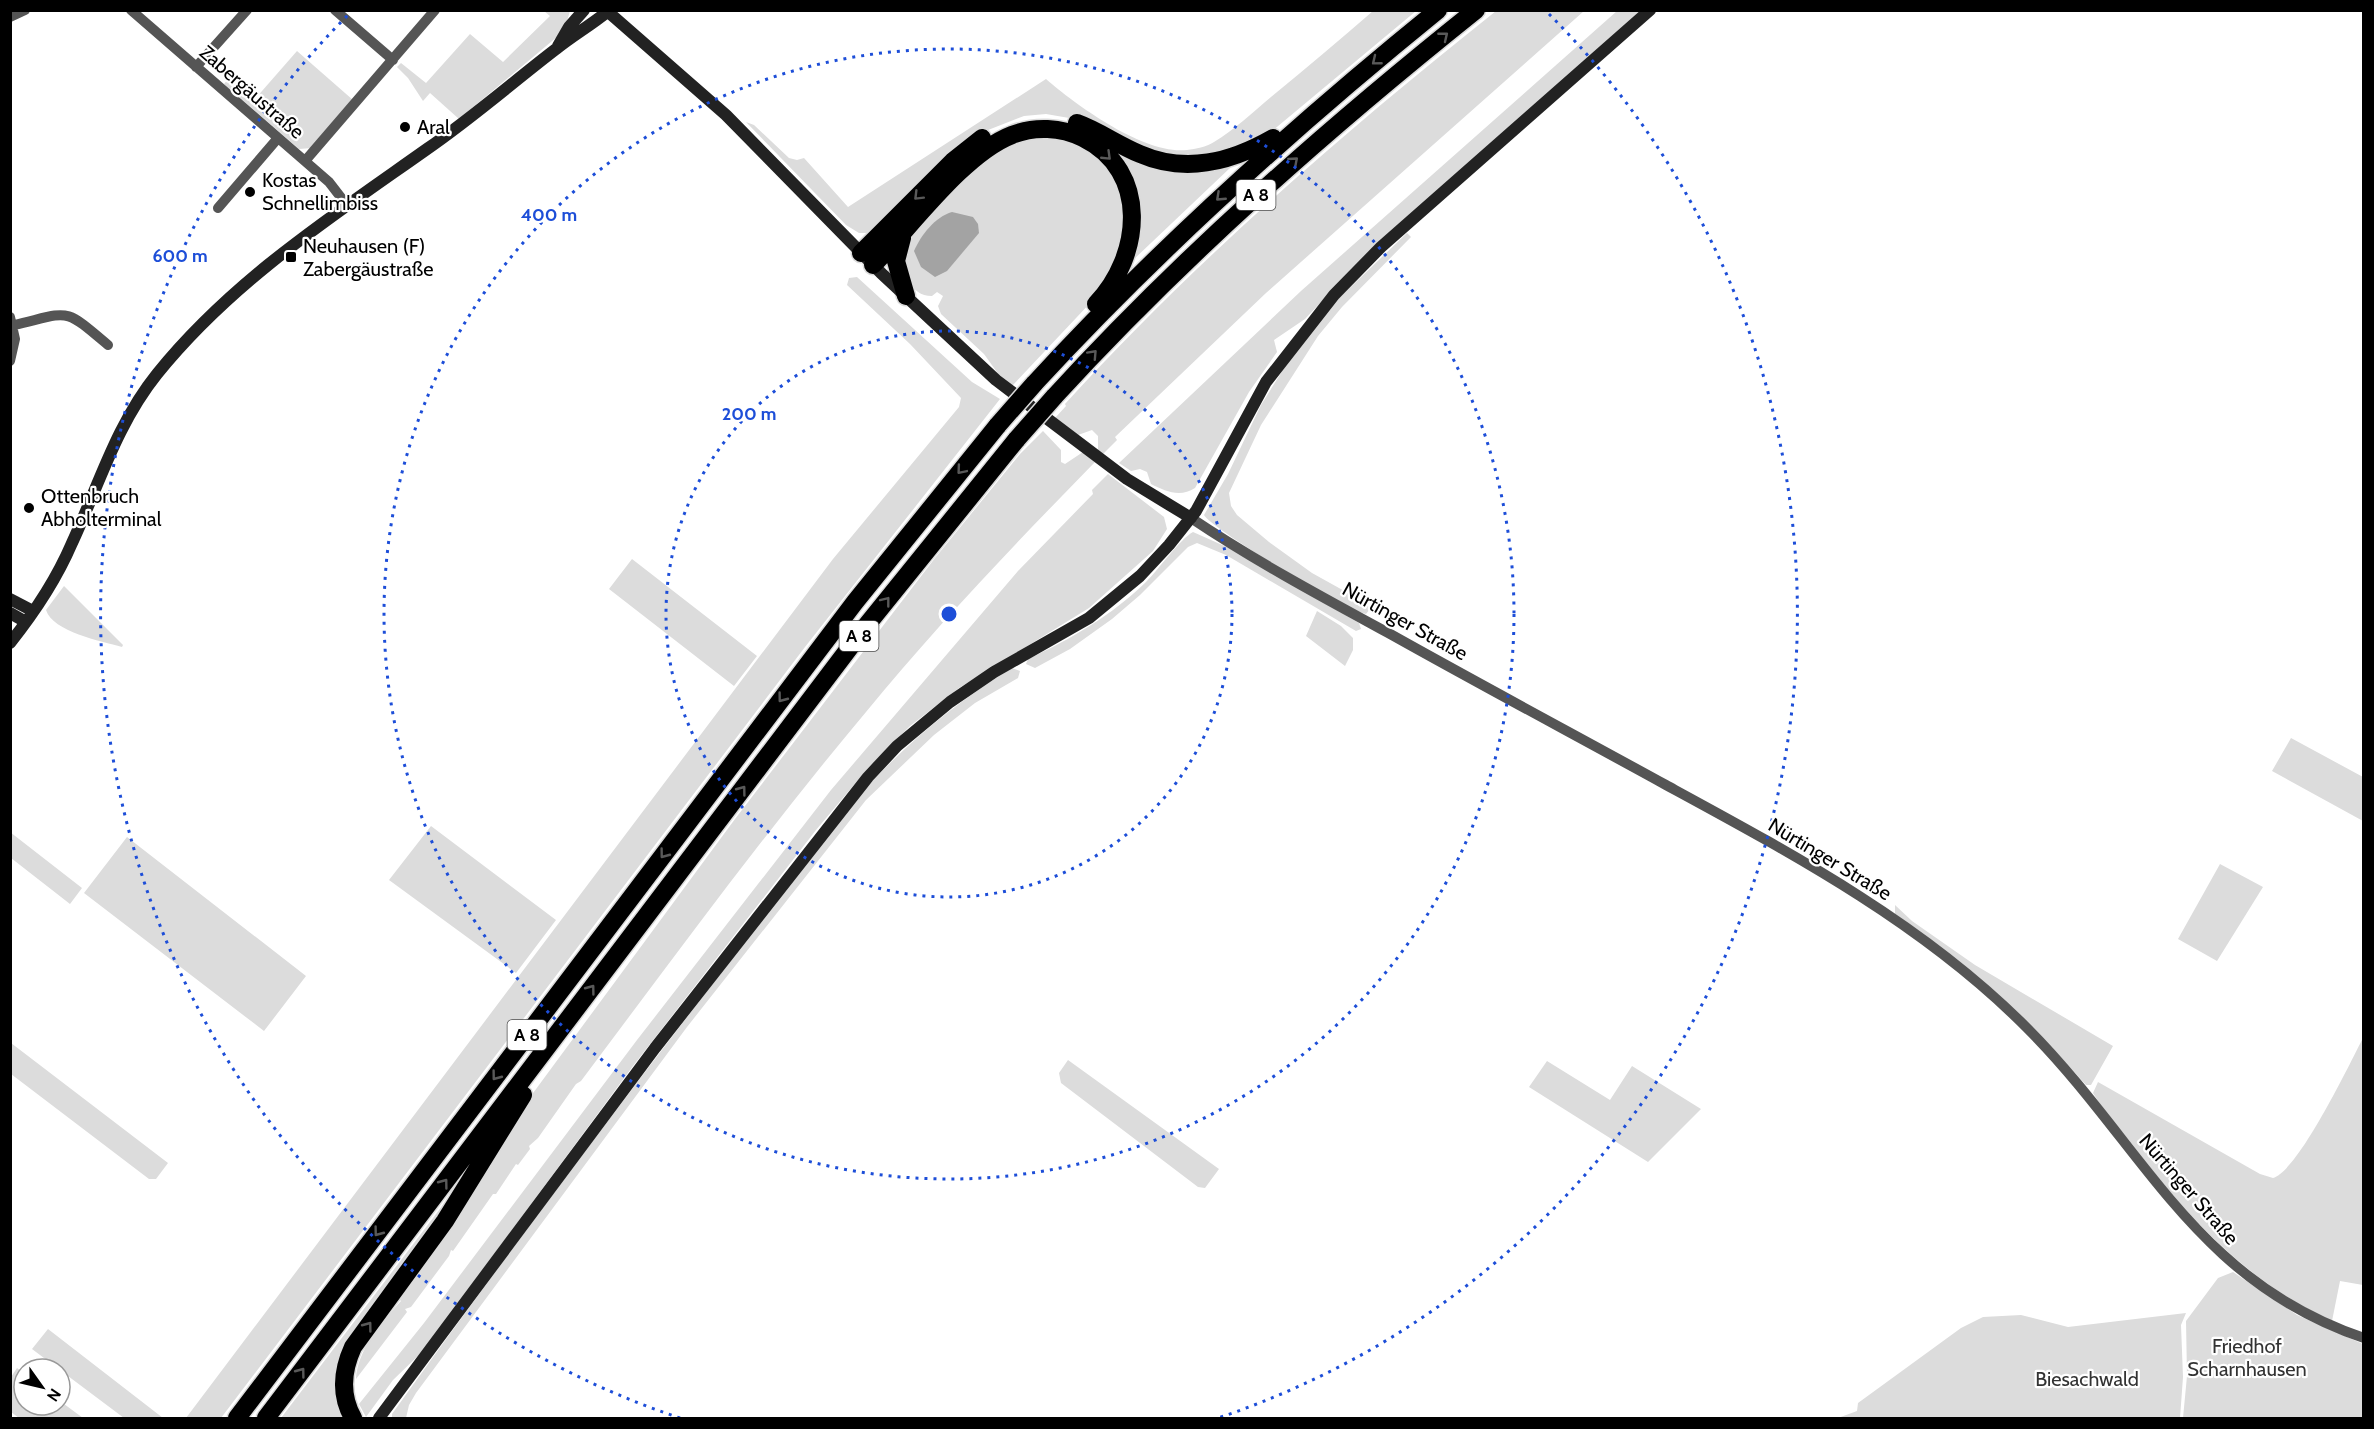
<svg xmlns="http://www.w3.org/2000/svg" width="2374" height="1429" font-family="Cabin,sans-serif">
  <rect width="100%" height="100%" fill="#fff"/>
  <path fill="#dcdcdc" d="M544,11H570L564,31L459,119L430,93L423,101L408,78L397,67L401,63L426,83L470,34L503,62L550,16Z
    M1373,11H1416L1265,137L1243,149L1174,159L1075,119L1046,114L1024,116L983,132L867,233H859L846,225L746,122L754,125L789,158L797,160L804,158L848,207L1046,79C1077,106 1145,155 1187,150C1196,149 1206,147 1214,142C1234,130 1253,112 1271,97C1306,68 1340,40 1373,11Z
    M1496,11H1584L1266,293L1115,437L1117,440L1103,454L1098,450V436L1092,430L1078,435L1055,418L1066,406L1065,404C1197,259 1343,133 1496,11Z
    M1617,11H1642L1376,244L1305,319L1274,340L1277,352L1249,392L1195,488C1180,498 1165,491 1151,484L1147,472L1140,469L1131,471L1119,463L1301,291Z
    M297,51L353,100L312,148L299,149L224,84L230,77L242,88L238,93L243,97L248,92L255,99Z
    M1043,134L1094,150L1122,184L1126,242L1093,300L1012,386L999,375L984,354L941,314L938,306L943,296L937,292L932,296C907,296 905,268 902,249L927,215L993,150Z
    M1106,141L1129,153L1229,164L1231,167L1132,261L1136,234Z
    M1407,233L1411,237L1342,307L1318,336L1261,425L1229,493L1231,506L1237,515L1269,542L1312,573L1366,603L1370,609L1366,614C1347,610 1213,530 1204,515L1228,474L1261,405L1286,365L1335,302Z
    M857,277L972,382L1000,399L805,647L221,1418H186L833,559L959,407L961,398L910,344L847,285L849,278Z
    M1043,431L1061,450V462L1065,464L1083,452L1095,462C1017,542 938,624 866,712C766,831 674,957 581,1081L576,1084L538,1138L529,1146L530,1149L518,1165L516,1164L496,1194H493L453,1251L451,1250L449,1256L411,1307L405,1309L407,1312L356,1379C357,1350 383,1321 401,1301L396,1296L525,1104L735,819L935,558L1020,454Z
    M1108,474L1164,517L1167,529L1153,551L1089,608L959,688L910,726L869,767L816,830L633,1066L421,1353L393,1380L366,1417L359,1404L424,1323L637,1040L831,790L1018,571L1093,494L1092,490Z
    M1193,532L1229,548L1359,623L1361,629L1356,631L1226,555L1197,543L1188,547L1140,595L1112,619L1070,649L1035,668L1026,664L1028,659C1071,639 1111,616 1146,582C1159,569 1180,539 1193,532Z
    M632,559L757,656L734,686L609,589Z
    M64,586L123,645L122,647C101,641 53,632 46,610Z
    M1317,611L1341,626L1353,638V650L1345,666L1306,636Z
    M1012,668L1020,671L1018,678L975,703L934,735L866,800L687,1027L416,1393L409,1405L406,1418H392V1414C545,1201 704,992 867,787C910,740 958,701 1012,668Z
    M2291,738L2363,777V821L2272,771Z
    M431,826L556,920L516,973L389,880Z
    M10,832L82,888L70,904L11,858Z
    M127,837L306,976L264,1031L84,893Z
    M2220,864L2263,887L2217,961L2178,939Z
    M1895,905L1912,921L1975,965L2113,1046L2091,1085H2086C2028,1019 1966,965 1895,914Z
    M2363,1038V1285L2340,1281L2332,1321C2247,1282 2188,1218 2132,1144C2119,1128 2104,1111 2093,1093L2098,1082L2260,1174L2273,1178C2299,1170 2349,1065 2363,1038Z
    M11,1043L168,1163L156,1179H149L11,1074Z
    M1068,1060L1219,1169L1205,1188L1198,1187L1061,1083L1059,1073Z
    M1547,1061L1610,1100L1632,1066L1701,1109L1648,1162L1529,1087Z
    M452,1193L455,1195L355,1332L348,1418H281Z
    M2233,1272L2297,1315L2363,1344V1418H2183L2187,1376L2186,1321L2218,1278Z
    M2186,1313L2181,1325L2183,1377L2180,1418H1838L1857,1411L1858,1403L1961,1328L1983,1317L2021,1315L2068,1327Z
    M48,1329L163,1418H124L32,1349Z
    M17,1368L24,1373V1405H60V1401L83,1418H19L11,1412V1377Z"/>
  <path fill="#a3a3a3" d="M952,212L973,217L978,224L979,233L947,271L935,277L921,267L914,251C921,235 935,217 952,212Z"/>
  <g fill="none" stroke-linecap="round" stroke-linejoin="round">
    <defs>
      <path id="highway" d="M1077,123C1099,131 1118,145 1140,154C1186,174 1231,162 1273,138
        M902,238L896,261L906,296
        M861,253L953,161L982,138
        M873,265C911,227 963,154 1012,135C1034,126 1061,127 1083,138C1150,171 1142,256 1096,304
        M1034,384C1159,248 1295,126 1438,10
        M1054,397C1183,256 1326,130 1476,10
        M237,1418L855,602L998,425
        M266,1418L866,626L1017,439
        M353,1418C340,1395 342,1371 353,1347L445,1221L523,1095"/>
    </defs>
    <use href="#highway" stroke="#dbdbdb" stroke-width="21"/>
    <path stroke="#555" stroke-width="10" d="M131,10L329,182L346,204
      M335,10L393,60
      M10,17L25,10
      M196,67L247,10
      M305,161L435,10
      M218,208L278,138
      M10,317L15,339L10,361
      M14,325C71,312 62,306 108,345
      M1191,518C1255,561 1324,598 1392,635C1483,686 1575,735 1666,785C1793,854 1924,924 2027,1028C2143,1144 2194,1281 2364,1338"/>
    <path stroke="#222" stroke-width="12" d="M606,10L726,115L881,273L996,380L1127,479L1191,518
      M558,46L569,27L584,10
      M10,599L33,611
      M10,613L26,622
      M10,643C34,613 57,578 72,543C99,485 116,425 157,374C232,281 331,217 427,149C472,118 513,82 556,49C572,36 591,25 607,12
      M379,1418L655,1048L868,777L897,746L950,702L994,672L1089,618L1140,576L1169,545L1196,511L1266,382L1334,295L1381,247L1650,10"/>
    <use href="#highway" stroke="#000" stroke-width="18"/>
    <defs>
      <path id="highway-bridge" d="M998,425L1034,384
        M1017,439L1054,397"/>
    </defs>
    <use href="#highway-bridge" stroke="#dbdbdb" stroke-width="21" stroke-linecap="butt"/>
    <use href="#highway-bridge" stroke="#000" stroke-width="18"/>
  </g>
  <defs><path id="oneway-chevron" d="M-2-3.5L2.5 0L-2 3.5" fill="none" stroke-width="1.6" stroke-linecap="round" stroke-linejoin="round" transform="scale(1.5)"/></defs>
  <g stroke="#595959">
    <use href="#oneway-chevron" transform="translate(1444 36) rotate(-39)"/>
    <use href="#oneway-chevron" transform="translate(1376 61) rotate(141)"/>
    <use href="#oneway-chevron" transform="translate(1107 156) rotate(44)"/>
    <use href="#oneway-chevron" transform="translate(1294 161) rotate(-41)"/>
    <use href="#oneway-chevron" transform="translate(918 196) rotate(135)"/>
    <use href="#oneway-chevron" transform="translate(1220 197) rotate(137)"/>
    <use href="#oneway-chevron" transform="translate(1093 354) rotate(-47)"/>
    <use href="#oneway-chevron" transform="translate(961 470) rotate(130)"/>
    <use href="#oneway-chevron" transform="translate(886 601) rotate(-52)"/>
    <use href="#oneway-chevron" transform="translate(782 698) rotate(127)"/>
    <use href="#oneway-chevron" transform="translate(742 790) rotate(-53)"/>
    <use href="#oneway-chevron" transform="translate(664 854) rotate(127)"/>
    <use href="#oneway-chevron" transform="translate(591 989) rotate(-53)"/>
    <use href="#oneway-chevron" transform="translate(496 1076) rotate(127)"/>
    <use href="#oneway-chevron" transform="translate(444 1183) rotate(-53)"/>
    <use href="#oneway-chevron" transform="translate(378 1232) rotate(127)"/>
    <use href="#oneway-chevron" transform="translate(368 1326) rotate(-53)"/>
    <use href="#oneway-chevron" transform="translate(301 1372) rotate(-53)"/>
  </g>
  <g fill="none" stroke="#1d4ed8" stroke-width="3" stroke-dasharray="3 6">
    <circle cx="949" cy="614" r="283"/>
    <circle cx="949" cy="614" r="565"/>
    <path d="M680 1418A848 848 0 0 1 349 14M1549 14A848 848 0 0 1 1218 1418"/>
  </g>
  <g fill="#000" stroke="#fff" stroke-width="2">
    <circle cx="405" cy="127" r="6"/>
    <circle cx="250" cy="192" r="6"/>
    <rect x="285" y="251" width="12" height="12" rx="3"/>
    <circle cx="29" cy="508" r="6"/>
  </g>
  <g text-anchor="middle" stroke-width="4.5" stroke-linejoin="round" paint-order="stroke">
    <g fill="#fff" stroke="#4c4c4c" stroke-width="1.5">
      <rect x="1236.5" y="180" width="39" height="30" rx="4.5"/>
      <rect x="839.5" y="621" width="39" height="30" rx="4.5"/>
      <rect x="507.5" y="1020" width="39" height="30" rx="4.5"/>
    </g>
    <g font-size="18" font-weight="bold" fill="#000">
      <text x="1256" y="201">A 8</text>
      <text x="859" y="642">A 8</text>
      <text x="527" y="1041">A 8</text>
    </g>
    <g font-size="20" fill="#000" stroke="#fff">
      <text transform="translate(252 92) rotate(41)" y="7">Zabergäustraße</text>
      <text transform="translate(1405 621) rotate(29)" y="7">Nürtinger Straße</text>
      <text transform="translate(1830 859) rotate(31)" y="7">Nürtinger Straße</text>
      <text transform="translate(2189 1189) rotate(49)" y="7">Nürtinger Straße</text>
    </g>
    <g font-size="20" fill="#000" stroke="#fff" text-anchor="start">
      <text x="417" y="134">Aral</text>
      <text x="262" y="187">Kostas<tspan x="262" dy="23">Schnellimbiss</tspan></text>
      <text x="303" y="253">Neuhausen (F)<tspan x="303" dy="23">Zabergäustraße</tspan></text>
      <text x="41" y="503">Ottenbruch<tspan x="41" dy="23">Abholterminal</tspan></text>
    </g>
    <g font-size="20" fill="#333" stroke="#fff">
      <text x="2247" y="1353">Friedhof<tspan x="2247" dy="23">Scharnhausen</tspan></text>
      <text x="2087" y="1386">Biesachwald</text>
    </g>
  </g>
  <circle cx="949" cy="614" r="9" fill="#1d4ed8" stroke="#fff" stroke-width="3"/>
  <g font-size="18" text-anchor="middle" font-weight="bold" fill="#1d4ed8" stroke="#fff" stroke-width="4.5" stroke-linejoin="round" paint-order="stroke">
    <text x="549" y="221">400 m</text>
    <text x="180" y="262">600 m</text>
    <text x="749" y="420">200 m</text>
  </g>
  <rect width="2374" height="1429" fill="none" stroke="#000000" stroke-width="24"/>
  <g transform="translate(42 1387) rotate(124)"><circle r="28" fill="#ffffff" stroke="#999999" stroke-width="1.5"/>
  <path d="M0-4.5L10 22L0 15L-10 22Z" fill="#000000"/>
  <text y="-9" font-size="16" font-weight="bold" text-anchor="middle" fill="#000000">N</text>
  </g>
</svg>
